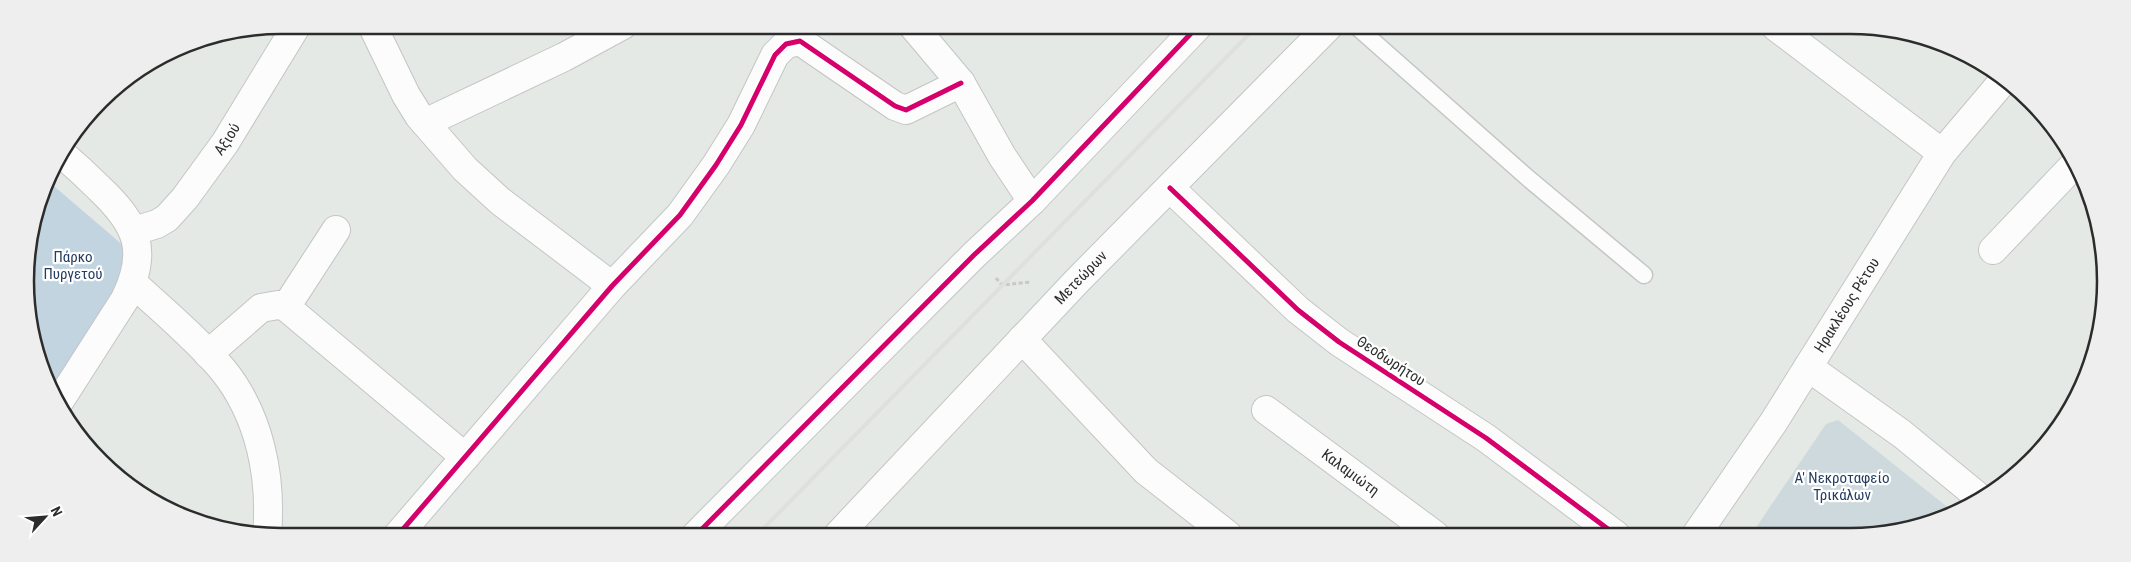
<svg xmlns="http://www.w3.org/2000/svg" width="2131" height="562" font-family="'Roboto Condensed',sans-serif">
  <rect width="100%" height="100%" fill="#e4e9e6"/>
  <path fill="#c1d4e0" d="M48,181L125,247L126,270L52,388L38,363L26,264Z"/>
  <path fill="#cdd9dc" d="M1838,420L1955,513L1883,535H1751L1826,424Z"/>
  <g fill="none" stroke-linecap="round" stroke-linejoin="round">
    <defs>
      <path id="lane" d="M1356,26L1529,179L1644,275"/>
      <g id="street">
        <path d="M372,25L406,95L419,116L465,169L500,201L612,286"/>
        <path d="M913,26L961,83L1002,156L1032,201"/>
        <path d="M1776,27L1942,153"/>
        <path d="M425,123L564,57L623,25"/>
        <path d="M1170,188L1298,310L1339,342L1486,438L1616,535"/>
        <path id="s1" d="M134,231L157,224L167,218L185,198L225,143L297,25"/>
        <path d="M1993,250L2073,166"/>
        <path d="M133,283C163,311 196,338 223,370C260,416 272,477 267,535"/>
        <path d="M286,307L336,230"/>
        <path d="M1022,339L1146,471L1228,535"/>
        <path d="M208,354L261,308L278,305L286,307L465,457"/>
        <path d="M1808,367L1902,434L1980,498"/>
        <path d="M59,402L125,299C149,250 137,224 99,188C87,176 75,165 62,154"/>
        <path id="s2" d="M1266,410L1435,535"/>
        <path d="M398,535L612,286L680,215L716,165L741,125L775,55L786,44L800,41L895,106L906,110L961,83"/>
        <path d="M696,535L974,255L1032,201L1198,26"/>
      </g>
      <g id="secondary">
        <path id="s3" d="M838,535L1077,281L1329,26"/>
        <path id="s4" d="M1696,535L1773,423L1942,153L2003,81"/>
      </g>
    </defs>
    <use href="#lane" stroke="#c4c5c4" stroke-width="19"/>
    <use href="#street" stroke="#c4c5c4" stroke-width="30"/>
    <use href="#secondary" stroke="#c4c5c4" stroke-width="30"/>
    <path stroke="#c7c8c8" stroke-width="3" stroke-dasharray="4 2.5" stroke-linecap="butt" d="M996,278L1002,285L1031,282"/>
    <use href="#lane" stroke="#fbfcfb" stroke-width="16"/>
    <use href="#street" stroke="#fbfcfb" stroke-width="28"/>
    <use href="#secondary" stroke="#fbfcfb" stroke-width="28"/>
    <path stroke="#e0dfdf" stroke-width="4" d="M757,535L1257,26"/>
    <defs>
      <path id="cycleway" d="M1170,188L1298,310L1339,342L1486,438L1616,535
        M398,535L612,286L680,215L716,165L741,125L775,55L786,44L800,41L895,106L906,110L961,83
        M696,535L974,255L1032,201L1198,26"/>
    </defs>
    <use href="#cycleway" stroke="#fff" stroke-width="8"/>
    <use href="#cycleway" stroke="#d6006c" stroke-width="5"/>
  </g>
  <g text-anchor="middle" stroke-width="4.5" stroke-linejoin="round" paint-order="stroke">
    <g font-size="15" fill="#2c2c2c" stroke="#fff">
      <text dy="5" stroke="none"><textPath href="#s1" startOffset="135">Αξιού</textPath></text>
      <text dy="5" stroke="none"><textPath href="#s3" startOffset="354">Μετεώρων</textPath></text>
      <text dy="5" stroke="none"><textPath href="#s4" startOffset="275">Ηρακλέους Ρέτου</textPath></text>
      <text transform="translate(1391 361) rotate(33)" y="5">Θεοδωρήτου</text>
      <text dy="5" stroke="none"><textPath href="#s2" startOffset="105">Καλαμιώτη</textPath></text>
    </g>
    <g font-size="15" fill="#243d61" stroke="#fff">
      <text x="73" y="262">Πάρκο<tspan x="73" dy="17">Πυργετού</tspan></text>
      <text x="1842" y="483">A' Νεκροταφείο<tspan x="1842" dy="17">Τρικάλων</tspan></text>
    </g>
  </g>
  <path d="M0 0H2131V562H0ZM281 34H1850A247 247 0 0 1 2097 281V281A247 247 0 0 1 1850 528H281A247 247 0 0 1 34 281V281A247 247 0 0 1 281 34Z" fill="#eee" fill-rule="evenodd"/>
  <path fill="none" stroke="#2c2c2c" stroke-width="2.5" d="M281 34H1850A247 247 0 0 1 2097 281V281A247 247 0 0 1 1850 528H281A247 247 0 0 1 34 281V281A247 247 0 0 1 281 34Z"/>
  <g transform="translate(45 517) rotate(64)" stroke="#ffffff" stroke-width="4" paint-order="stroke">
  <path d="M0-4L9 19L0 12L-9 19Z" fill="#2c2c2c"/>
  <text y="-8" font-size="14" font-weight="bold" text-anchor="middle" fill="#2c2c2c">N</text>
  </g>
</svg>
